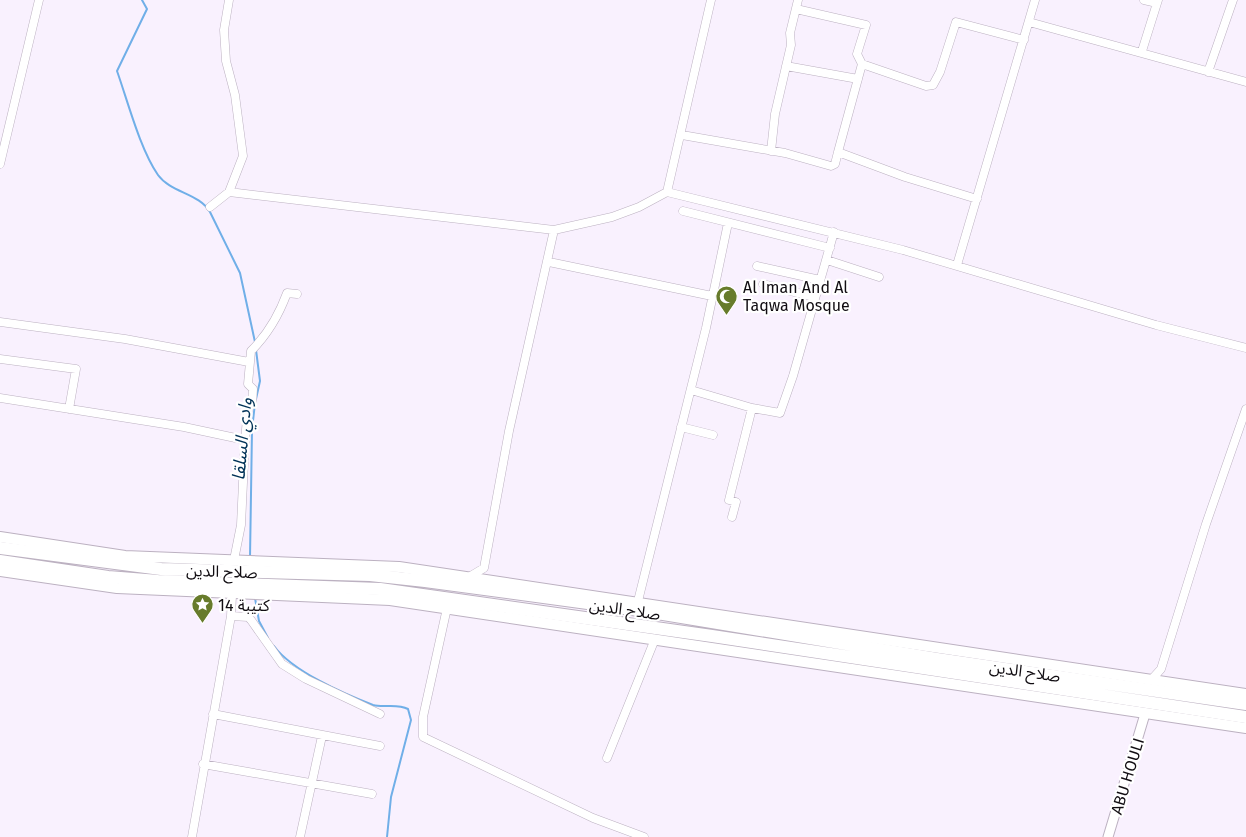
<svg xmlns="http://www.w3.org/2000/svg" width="1246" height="837" font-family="'Fira Sans','Noto Sans Arabic',sans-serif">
  <rect width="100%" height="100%" fill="#f9f1fe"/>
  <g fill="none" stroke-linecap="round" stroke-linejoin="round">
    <path stroke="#70afe8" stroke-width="2" d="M142,0L147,9L117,71C128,102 140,149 158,175C171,193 199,193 210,212L240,273L255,342
      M256,399L260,381L256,350
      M250,558L252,430L255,403
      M255,598L259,621L268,638
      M274,646C292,671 344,694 373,705C384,708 397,703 408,709L411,720L391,797L387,837"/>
    <defs>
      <path id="minor" d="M229,0L224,30L226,61L235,95L243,156L229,192
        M1144,0L1157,3
        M796,9L866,25L857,54L862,64L838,152
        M1029,22L1246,82
        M1142,51L1158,0
        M862,64L926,86L933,85L940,72L956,22L1024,40
        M786,66L858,79
        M1208,72L1233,0
        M682,135L785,153L831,166L835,164L838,152L905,177L977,199
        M771,151L775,114L791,45L790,33L798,0
        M0,164L39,0
        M667,192L903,250L1156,325L1246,348
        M210,207L229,192L554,230
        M683,211L830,248
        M827,260L879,277
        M549,262L712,296
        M957,265L1035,0
        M757,266L820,280
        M763,284L814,297
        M0,322L125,339L249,362
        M0,359L76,369L69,409
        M691,390L752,408L780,413L793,376L834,232
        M0,398L184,427L245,440L241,525L234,560
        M681,427L713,435
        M245,440L248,408L252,403L253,389L248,384L251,351C267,335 279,315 287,293L297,294
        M732,517L736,502L729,500L752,408
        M469,577L484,568L509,431L554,230L612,217L639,207L667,192L711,0
        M638,601L706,328L728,223
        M447,608L423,717V737L593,818L644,837
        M231,616L248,617L251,620L282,664L306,679L380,714
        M1152,679L1161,669L1206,524L1246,409
        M213,714L380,746
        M607,758L655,639
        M203,764L372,794
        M192,837L231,616L232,595
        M300,837L322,736"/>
      <path id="tertiary" d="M1108,837L1145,714"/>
      <path id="secondary" d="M0,537L125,556L399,567L1246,694
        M0,571L117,588L390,600L1246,728"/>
      <path id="trunk" d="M0,548L161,569L370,575L425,581L639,610L937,659L1246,704
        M0,561L108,577L158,581L380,589L712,636L1246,717"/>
    </defs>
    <use href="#minor" stroke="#bcb1c1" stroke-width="9"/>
    <use href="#tertiary" stroke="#bcb1c1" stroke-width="11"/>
    <use href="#secondary" stroke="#bcb1c1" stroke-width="12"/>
    <use href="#trunk" stroke="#bcb1c1" stroke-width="14"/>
    <use href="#minor" stroke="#fff" stroke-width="8"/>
    <use href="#tertiary" stroke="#fff" stroke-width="9"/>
    <use href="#secondary" stroke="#fff" stroke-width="10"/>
    <use href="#trunk" stroke="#fff" stroke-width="12"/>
  </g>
  <defs>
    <symbol id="mosque-pin" viewBox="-11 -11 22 30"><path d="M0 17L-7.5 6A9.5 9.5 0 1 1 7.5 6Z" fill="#677b2b" stroke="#fff"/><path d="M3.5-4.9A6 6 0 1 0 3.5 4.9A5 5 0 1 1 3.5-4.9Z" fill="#fff"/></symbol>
    <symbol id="sight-pin" viewBox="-11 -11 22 30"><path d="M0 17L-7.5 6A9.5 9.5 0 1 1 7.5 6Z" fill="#677b2b" stroke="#fff"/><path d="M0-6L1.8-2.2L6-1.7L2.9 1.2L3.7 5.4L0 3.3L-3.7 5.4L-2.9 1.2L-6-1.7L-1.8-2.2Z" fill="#fff"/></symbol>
  </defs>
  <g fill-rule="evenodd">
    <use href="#mosque-pin" x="714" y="284" width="25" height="34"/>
    <use href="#sight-pin" x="190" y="592" width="25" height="34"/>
  </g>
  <g text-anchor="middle" stroke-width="4.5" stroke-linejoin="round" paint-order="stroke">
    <g font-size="16" fill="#110d12" stroke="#fff" text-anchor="start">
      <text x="743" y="293">Al Iman And Al<tspan x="743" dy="18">Taqwa Mosque</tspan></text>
      <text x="218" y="611">كتيبة 14</text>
    </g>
    <g font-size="16" fill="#110d12" stroke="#fff">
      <text transform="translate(222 571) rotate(2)" y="6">صلاح الدين</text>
      <text transform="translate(625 609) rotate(8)" y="6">صلاح الدين</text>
      <text transform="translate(1025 671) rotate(8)" y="6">صلاح الدين</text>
      <text transform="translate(1127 776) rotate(-73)" y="6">ABU HOULI</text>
    </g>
    <g font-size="18" font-style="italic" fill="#003257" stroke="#fff">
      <text transform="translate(242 439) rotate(-85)" y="6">وادي السلقا</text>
    </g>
  </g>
</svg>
